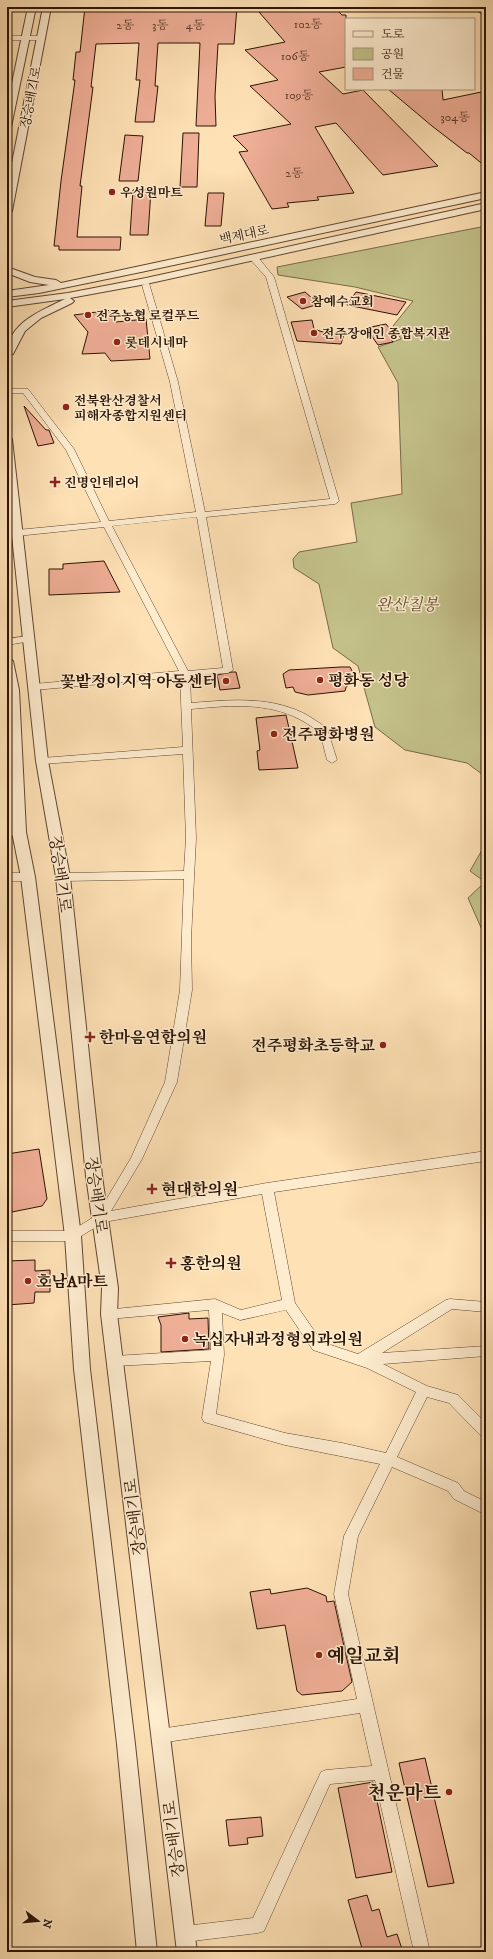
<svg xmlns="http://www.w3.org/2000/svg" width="493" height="1959" font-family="'IM FELL DW Pica','Noto Serif KR',serif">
  <rect width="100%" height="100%" fill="#fee1b5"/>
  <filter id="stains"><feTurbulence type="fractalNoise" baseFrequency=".005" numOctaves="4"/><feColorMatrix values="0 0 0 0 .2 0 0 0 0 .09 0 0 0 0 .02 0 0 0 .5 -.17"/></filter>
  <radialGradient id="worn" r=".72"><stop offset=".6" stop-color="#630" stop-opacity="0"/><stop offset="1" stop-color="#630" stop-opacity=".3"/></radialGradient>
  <path fill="#c4c28b" stroke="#786a47" d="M486,226V777L467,763L405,750L375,727L358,666L333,648L319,584L294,568L293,559L299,552L357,542L351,503L402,494L398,383L378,347L401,339L393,326L413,301L355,287L278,275L277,267Z
    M486,843V939L468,898L485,882L470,871Z"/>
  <path fill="#efae96" stroke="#2b1303" d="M85,7H237L234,44H218L215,96L216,126H196L200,43H158L155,86H158L154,122H135L140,80H136L139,43L96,44L91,87H93L80,186H82L77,237H121L120,250H59V246H54L61,181L75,80H73L76,52H80Z
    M295,7H334L342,15H346V67L319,72L343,94L363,90L438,166L383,175L336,123L315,127L354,193L317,197L319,200L287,203L289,207L272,209L239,152L248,151L233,136L291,124L250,86L278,80L245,50L285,42L259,12Z
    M388,89H442L443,100L486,91V167L469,153H467L432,126Z
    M183,133H199L197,187H180Z
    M125,135L143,136L138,181H119Z
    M133,190H151L148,235H130Z
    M208,193H224L221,226H205Z
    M305,292L319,304L302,309L287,297Z
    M356,292L406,302L397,315L347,305Z
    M112,310L116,322L146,319L150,359L111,361L105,353L82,354L88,332L74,315Z
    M312,320L314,329L323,332L344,334L341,344L297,341L291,322Z
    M386,324L397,338L391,339L393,342L378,345L366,328Z
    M24,406L46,430H49L54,443L38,446Z
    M104,561L120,592L49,595V569H63V564Z
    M341,667H350L357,680L346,687L345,691L308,695L295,692L293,687L286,688L283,674L289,670Z
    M232,672H236L240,688L220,690L217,675Z
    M286,715L298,768L259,770L257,751L260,750L256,718Z
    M39,1149L47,1199L42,1206L12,1212L7,1177V1154Z
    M35,1260V1271L50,1270V1292H35L34,1303L7,1305V1261Z
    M189,1313V1319L208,1318L209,1349L161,1352V1325L158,1317Z
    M307,1588L326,1596L327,1602L334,1601L352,1682L342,1691L302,1695L297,1691L285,1625L257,1629L250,1592L270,1589L271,1594Z
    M425,1758L454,1883L428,1887L399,1763Z
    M373,1782L392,1872L356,1878L338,1788Z
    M261,1817L263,1836L247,1838L248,1844L229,1846L226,1820Z
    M367,1895L372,1911L379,1909L387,1937L397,1934L403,1952H363L348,1900Z"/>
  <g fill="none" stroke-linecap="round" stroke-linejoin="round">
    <defs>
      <path id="minor" d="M7,36H41L44,38L41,40H7Z
        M251,256H257L274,277L339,501L335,504L206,517L233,670L228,673L190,676L191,703C228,700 266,696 301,712C310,716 319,723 327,728L337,760L332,763L327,760L320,732C311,726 302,720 293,716C260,702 225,706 191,709L196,838L191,939L192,990L177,1082L142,1159L111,1211L267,1183L486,1151V1161L274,1192L295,1303L322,1342L358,1354L446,1300L450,1299L486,1302V1312L452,1309L382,1353L486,1346V1356L383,1364L427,1386L458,1395L486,1423V1438L481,1436L449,1403L427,1397L397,1457L458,1483L464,1491L486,1502V1515L454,1499L448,1491L392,1467L358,1536L348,1594L430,1952H414L375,1780L330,1784L264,1931L258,1933L185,1942L179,1940L177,1934L179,1928L185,1926L253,1918L321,1772L326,1770L372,1766L360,1713L160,1743L155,1741L153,1736L155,1731L160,1729L357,1699L334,1594L344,1536L380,1464L285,1445L204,1422L202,1418L211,1361L115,1366L110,1365L109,1361L110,1357L115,1356L211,1350L209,1310L109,1319L105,1318L103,1314L105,1310L215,1299L241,1310L282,1300L262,1194L104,1222L73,1241H7V1231H71L97,1215L131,1158L165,1082L180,990L184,879L63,881L58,877L63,873L184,871L186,838L183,754L42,764L37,761L42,758L183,747L180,677L34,690L29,687L34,684L179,671L104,527L17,536L13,533L17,530L101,522L66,450L23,393H7V389H28L74,449L109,521L196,512L170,382L142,285L149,283L178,382L205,512L330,499L266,277L251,260ZM197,517L223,668L188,671L112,526ZM286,1310L313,1350L367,1368L416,1392L386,1453L342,1443L285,1433L216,1414L224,1355L222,1313L240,1320Z
        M28,636L33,639L31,641L7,645V639Z
        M19,829L24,832L23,834L7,836V830Z
        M7,873H28L33,877L28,881H7Z"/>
      <path id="tertiary" d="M28,7H36L11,127L7,130V107Z
        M43,7H51L12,211L7,214V188Z
        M472,7H481L486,10V16Z
        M486,192V198L141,272L39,293L7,297V291L49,285L30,282L7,273V267L35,277L56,280L61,283Z
        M486,203V209L146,284L70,298L74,301L72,303L41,318L25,331L13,354L7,355C7,323 41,311 65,299L7,307V301L68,293L146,278Z
        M7,436L12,439L48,761L70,877L102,1176L118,1288L117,1314L197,1952H177L101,1314L102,1288L86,1176L56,877L36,761L7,489Z
        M7,657L13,661L19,690L26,832L35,877L81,1236L90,1369L135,1744L157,1952H137L117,1744L74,1369L65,1236L21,877L12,832Z"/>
    </defs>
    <use href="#minor" stroke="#604630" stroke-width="1"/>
    <use href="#tertiary" stroke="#604630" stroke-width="2"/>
    <use href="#minor" fill="#feeccf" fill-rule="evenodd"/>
    <use href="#tertiary" fill="#feeccf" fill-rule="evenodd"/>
  </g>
  <g fill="#8f2418" stroke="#feeccf" stroke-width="1.5">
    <circle cx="112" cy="192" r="4"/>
    <circle cx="303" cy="301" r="4"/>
    <circle cx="88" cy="315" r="4"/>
    <circle cx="314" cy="333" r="4"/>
    <circle cx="117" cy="342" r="4"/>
    <circle cx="66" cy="407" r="4"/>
    <path d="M53 476h4v4h4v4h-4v4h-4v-4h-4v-4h4z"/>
    <circle cx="320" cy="680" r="4"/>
    <circle cx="226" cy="681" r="4"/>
    <circle cx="274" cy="734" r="4"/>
    <path d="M88 1031h4v4h4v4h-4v4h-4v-4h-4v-4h4z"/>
    <circle cx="383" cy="1045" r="4"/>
    <path d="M150 1183h4v4h4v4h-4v4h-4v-4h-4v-4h4z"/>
    <path d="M169 1257h4v4h4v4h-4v4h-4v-4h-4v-4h4z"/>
    <circle cx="28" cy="1281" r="4"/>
    <circle cx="185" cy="1339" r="4"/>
    <circle cx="319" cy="1655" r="4"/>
    <circle cx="449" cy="1792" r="4"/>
  </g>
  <g text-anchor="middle" stroke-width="3" stroke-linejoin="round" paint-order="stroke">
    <g font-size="12" fill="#5c3a28">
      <text x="308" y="28">102동</text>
      <text x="125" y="29">2동</text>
      <text x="160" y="29">3동</text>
      <text x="195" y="29">4동</text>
      <text x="295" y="60">106동</text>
      <text x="299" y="99">109동</text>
      <text x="455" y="121">304동</text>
      <text x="294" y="177">2동</text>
    </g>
    <g font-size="13" fill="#2b1303" stroke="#feeccf">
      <text transform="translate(30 97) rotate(-79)" y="5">장승배기로</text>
      <text transform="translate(244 234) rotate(-12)" y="5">백제대로</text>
    </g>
    <g font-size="13" font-weight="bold" fill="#2b1303" stroke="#feeccf" text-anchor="start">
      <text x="120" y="197">우성원마트</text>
      <text x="311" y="306">참예수교회</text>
      <text x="96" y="320">전주농협 로컬푸드</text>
      <text x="322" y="338">전주장애인 종합복지관</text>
      <text x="125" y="347">롯데시네마</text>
      <text x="74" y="405">전북완산경찰서<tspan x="74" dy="15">피해자종합지원센터</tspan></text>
      <text x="64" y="487">진명인테리어</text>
    </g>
    <g font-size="16" font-style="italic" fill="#615033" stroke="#feeccf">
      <text x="407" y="610">완산칠봉</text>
    </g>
    <g font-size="16" font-weight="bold" fill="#2b1303" stroke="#feeccf" text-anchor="start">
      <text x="328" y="686">평화동 성당</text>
      <text x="218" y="687" text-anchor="end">꽃밭정이지역 아동센터</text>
      <text x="282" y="740">전주평화병원</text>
      <text x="99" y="1043">한마음연합의원</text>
      <text x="375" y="1051" text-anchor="end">전주평화초등학교</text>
      <text x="161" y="1195">현대한의원</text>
      <text x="180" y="1269">홍한의원</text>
      <text x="36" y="1287">호남A마트</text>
      <text x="193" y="1345">녹십자내과정형외과의원</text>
    </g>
    <g font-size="16" fill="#2b1303" stroke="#feeccf">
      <text transform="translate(61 874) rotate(82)" y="6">장승배기로</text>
      <text transform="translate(97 1195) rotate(82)" y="6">장승배기로</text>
      <text transform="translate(134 1517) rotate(-97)" y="6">장승배기로</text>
      <text transform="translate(173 1839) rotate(-97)" y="6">장승배기로</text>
    </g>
    <g font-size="19" font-weight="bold" fill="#2b1303" stroke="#feeccf" text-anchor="start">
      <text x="327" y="1662">예일교회</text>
      <text x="441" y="1799" text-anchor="end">천운마트</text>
    </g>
  </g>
  <rect width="493" height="1959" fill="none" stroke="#fee1b5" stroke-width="24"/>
  <rect x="8" y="8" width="477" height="1943" fill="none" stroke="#2b1303" stroke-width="2"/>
  <rect x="12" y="12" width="469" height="1935" fill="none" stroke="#2b1303"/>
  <rect x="345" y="18" width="130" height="72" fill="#feeccf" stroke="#aa957d"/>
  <rect x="353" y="31" width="20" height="6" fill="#feeccf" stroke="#aa957d"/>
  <text x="381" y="38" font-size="12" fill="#2b1303">도로</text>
  <rect x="353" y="48" width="20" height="12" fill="#c4c28b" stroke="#aa957d"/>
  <text x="381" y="58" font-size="12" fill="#2b1303">공원</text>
  <rect x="353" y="68" width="20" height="12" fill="#efae96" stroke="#aa957d"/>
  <text x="381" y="78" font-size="12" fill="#2b1303">건물</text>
  <g transform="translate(38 1921) rotate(106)" stroke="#feeccf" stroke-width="3" paint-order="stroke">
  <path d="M0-3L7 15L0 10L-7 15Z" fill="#2b1303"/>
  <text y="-6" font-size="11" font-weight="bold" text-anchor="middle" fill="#2b1303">N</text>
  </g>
  <rect width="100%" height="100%" filter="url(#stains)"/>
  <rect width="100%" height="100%" fill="url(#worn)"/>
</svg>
